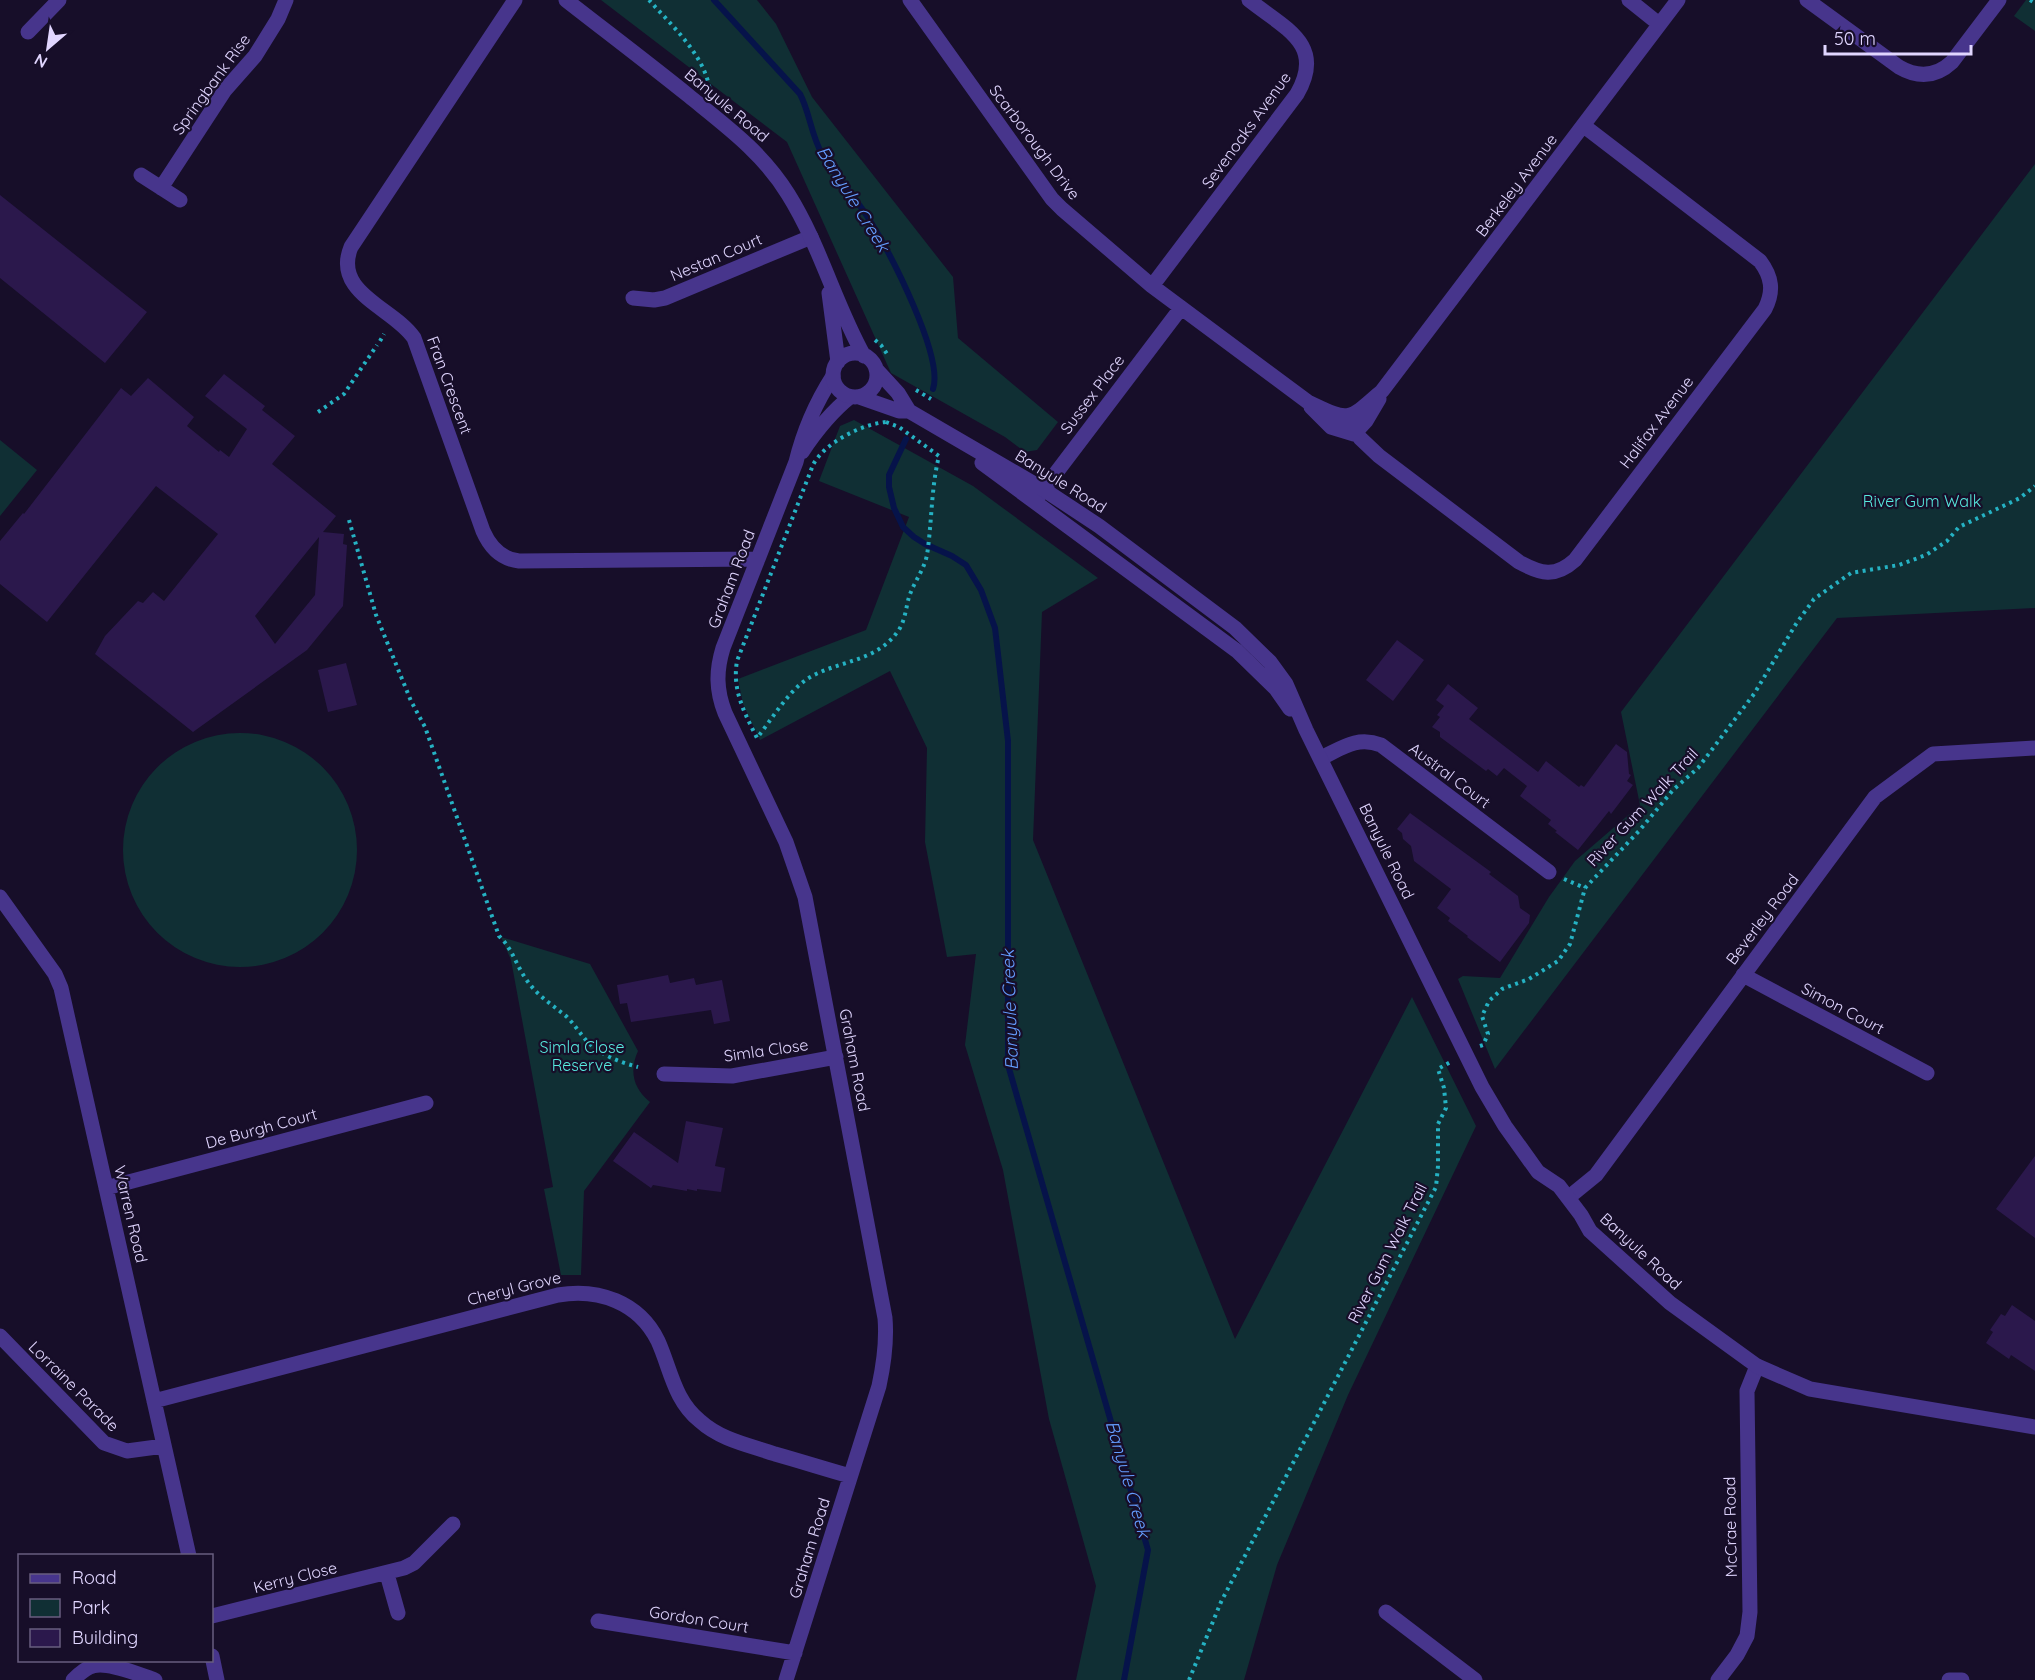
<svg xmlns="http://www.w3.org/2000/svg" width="2035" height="1680" font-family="Quicksand,sans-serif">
  <rect width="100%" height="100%" fill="#170e29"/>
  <path fill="#102f34" d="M601,0H757L776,24L812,97L953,277L958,338L1058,422L1037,450L1025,452L1005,437L891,373L787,142Z
    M2026,0H2035V31L2014,16Z
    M2035,164V608L1837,618L1495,1069L1458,979L1463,976L1500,978L1549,897L1575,861L1640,805L1621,712Z
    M854,420L973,486L1098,578L1042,612L1033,840L1235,1339L1412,997L1476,1126L1348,1395L1277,1565L1244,1680H1076L1096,1586L1049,1419L1003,1170L965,1045L976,954L947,957L925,842L927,748L890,671L760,740L743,704L738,679L866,630L909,517L819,481L840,426Z
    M0,440L37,470L0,516Z
    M123 850a117 117 0 1 1 234 0a117 117 0 1 1-234 0Z
    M501,937L590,964L638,1051C629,1071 633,1088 650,1102L584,1191L581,1275H561L544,1189L553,1187L511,960Z"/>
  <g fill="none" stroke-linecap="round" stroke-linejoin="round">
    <path stroke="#06134a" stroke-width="6" d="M714,0L800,94C810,113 811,135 822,154C837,179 858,200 872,224C891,255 944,357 933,389
      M906,439L889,475V487L894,508L903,527L914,537L925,544L952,556L966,565L981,590L995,628L1008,741V1065L1148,1550L1124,1680"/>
  </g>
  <path fill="#2b184c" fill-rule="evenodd" d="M0,195L147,312L105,363L0,278Z
    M224,374L265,406L262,410L295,436L272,464L336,516L323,532L344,534L343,544L347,545L343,606L307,650L193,732L95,654L105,636L138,601L143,603L153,592L164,601L218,534L156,486L47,622L0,584V541L23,513L24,514L121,388L131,396L148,378L194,417L187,426L219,452L220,450L229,457L247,429L205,396ZM319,537L315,595L275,644L255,616Z
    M1397,640L1424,660L1393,701L1366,680Z
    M346,663L357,705L328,712L318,670Z
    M1448,684L1478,708L1469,719L1538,772L1546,761L1579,787L1581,785L1584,787L1616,744L1627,752L1629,774L1631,775L1627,781L1633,785L1611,814L1609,811L1578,850L1555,832L1557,831L1548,824L1551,820L1520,796L1527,786L1504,768L1497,776L1488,769L1486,771L1440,737V732L1432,727L1440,717L1437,715L1444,706L1436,700Z
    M1410,813L1491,872L1489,874L1518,896L1520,908L1530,915L1529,923L1500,962L1467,937L1468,936L1448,921L1450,918L1437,908L1451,889L1414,861L1411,846L1403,839L1402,833L1397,829Z
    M668,975L670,983L694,978L696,985L722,980L730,1021L714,1024L711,1010L631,1022L627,1003L620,1004L617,985Z
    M686,1121L723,1128L715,1166L725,1168L721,1192L697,1189V1191L687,1189V1191L653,1185L651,1188L613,1161L634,1132L678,1163Z
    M2035,1156V1238L1996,1209Z
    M2012,1305L2035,1321V1371L2011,1355L2009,1359L1986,1343L1993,1332L1990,1330L2001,1314L2005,1316Z"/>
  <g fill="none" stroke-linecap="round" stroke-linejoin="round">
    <path stroke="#25b2c3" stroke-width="4" stroke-dasharray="3 4.5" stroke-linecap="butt" d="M649,0C672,26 705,55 710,91
      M2030,0L2035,3
      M875,340L881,345L889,357
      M380,341L384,334
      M916,390L931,399
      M318,412L344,394L377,345
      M886,422L899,427L939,456C931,488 932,522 927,555C924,570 914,582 909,597C906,607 905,622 898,631C876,663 837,660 807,679C787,693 772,719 757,738C744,712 732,690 737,661L813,465C824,443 862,424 886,422Z
      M349,520L376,615L411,701L425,727L499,936C512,948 516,965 526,979C537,996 553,1005 567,1017C574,1024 579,1032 585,1039C598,1054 619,1062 638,1067
      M1564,879L1585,888
      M1480,1046L1483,1045L1488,1034L1482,1016L1489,1001L1502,989L1529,979L1558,961L1570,944L1585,888L1639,831L1673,790L1698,768L1754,694L1796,624L1814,599L1851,573L1899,565L1926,555L1947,541L1959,527L2020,498L2035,486
      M1189,1680L1221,1602L1436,1187L1438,1166V1124L1446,1108L1444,1088L1438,1069L1452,1061"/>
    <path stroke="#47358c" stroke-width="15" d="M515,0L351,247C332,293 394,308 414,338L483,531C490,547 501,559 519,561L758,559
      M910,0L1052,199L1062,209L1152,286L1308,402C1350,422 1347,422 1382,391L1678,0
      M1629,0L1659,24
      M1807,0L1899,67C1918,78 1936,77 1952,62L1999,0
      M28,32L59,0
      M141,175L180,200
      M161,188L225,90L255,56L278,19L286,0
      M1152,286L1297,94C1326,44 1284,28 1249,0
      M633,298L654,300L665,298L811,237
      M1311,407L1331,427L1354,434L1366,421L1379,399
      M1348,416L1360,438L1379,456L1519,562C1541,574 1555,578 1575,560L1765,309C1774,291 1772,277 1760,261L1584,126
      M802,452C816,431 830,413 850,397
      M1037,498L1181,308
      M1321,758C1342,748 1357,736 1381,745L1549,872
      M0,897L55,974L61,988L189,1556
      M1743,975L1927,1073
      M664,1074L732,1076L836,1057
      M106,1188L426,1103
      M1569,1197L1596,1175L1875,797L1933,754L2035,748
      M0,1336L104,1443L127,1451L164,1446
      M154,1401L558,1295C598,1288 639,1302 658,1341C671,1370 674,1400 700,1421C721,1440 749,1445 775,1454C800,1461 825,1469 850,1476
      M387,1574L398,1613
      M1386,1612L1475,1680
      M212,1616L404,1568L414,1563L453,1524
      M598,1621L795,1653
      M212,1656L217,1680
      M73,1680C78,1675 85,1668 93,1666C108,1661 140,1675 155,1680
      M786,1680L879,1386C884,1363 887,1342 885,1318L805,897L786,842L725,713C716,690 716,671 723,648L796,462C804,429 815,404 833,376
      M1718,1680L1737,1655L1747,1636L1750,1612L1747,1391L1757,1366
      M1949,1680H1962"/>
    <path stroke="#47358c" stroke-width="15" d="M566,0C607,32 648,63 689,96C726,126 763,153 788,194C820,245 835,304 864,356
      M829,293L838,362
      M833 375a22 22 0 1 1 44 0a22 22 0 1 1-44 0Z
      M876,369L898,393L909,411L1043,489L1099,526L1235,628L1270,662L1286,684L1306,730L1482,1087L1505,1126L1538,1172L1559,1186L1581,1215L1590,1231L1670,1303L1757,1366L1810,1389L2035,1427
      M859,397L899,411H909
      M982,463L1237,651L1276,689L1290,709"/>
  </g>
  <g text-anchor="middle" stroke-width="4.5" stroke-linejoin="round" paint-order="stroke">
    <g font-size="16" fill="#e1d6ff" stroke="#170e29">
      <text transform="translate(211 84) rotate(-54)" y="6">Springbank Rise</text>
      <text transform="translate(727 105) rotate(40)" y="6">Banyule Road</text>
      <text transform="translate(1246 130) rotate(-54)" y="6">Sevenoaks Avenue</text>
      <text transform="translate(1035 142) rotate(53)" y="6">Scarborough Drive</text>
      <text transform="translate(1516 185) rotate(-53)" y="6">Berkeley Avenue</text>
      <text transform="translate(716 257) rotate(-23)" y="6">Nestan Court</text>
      <text transform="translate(450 385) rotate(70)" y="6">Fran Crescent</text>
      <text transform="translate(1092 394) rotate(-53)" y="6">Sussex Place</text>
      <text transform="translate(1656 422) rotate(-53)" y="6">Halifax Avenue</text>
      <text transform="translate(1061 481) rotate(32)" y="6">Banyule Road</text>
      <text transform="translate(731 579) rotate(-69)" y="6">Graham Road</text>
      <text transform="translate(1450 775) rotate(37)" y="6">Austral Court</text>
      <text transform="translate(1642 807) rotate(-47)" y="6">River Gum Walk Trail</text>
      <text transform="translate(1387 851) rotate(64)" y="6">Banyule Road</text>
      <text transform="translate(1762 919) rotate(-53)" y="6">Beverley Road</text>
      <text transform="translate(1843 1008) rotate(28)" y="6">Simon Court</text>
      <text transform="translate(766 1050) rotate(-8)" y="6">Simla Close</text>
      <text transform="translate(855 1060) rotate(79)" y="6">Graham Road</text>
      <text transform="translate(261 1128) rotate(-15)" y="6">De Burgh Court</text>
      <text transform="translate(131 1214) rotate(77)" y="6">Warren Road</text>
      <text transform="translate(1641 1251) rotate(43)" y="6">Banyule Road</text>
      <text transform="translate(1387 1253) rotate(-63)" y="6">River Gum Walk Trail</text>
      <text transform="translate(514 1288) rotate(-14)" y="6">Cheryl Grove</text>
      <text transform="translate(74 1386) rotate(45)" y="6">Lorraine Parade</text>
      <text transform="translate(1730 1527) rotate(-91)" y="6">McCrae Road</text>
      <text transform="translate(809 1548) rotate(-73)" y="6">Graham Road</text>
      <text transform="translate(295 1577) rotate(-14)" y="6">Kerry Close</text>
      <text transform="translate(699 1619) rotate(9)" y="6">Gordon Court</text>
    </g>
    <g font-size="16" fill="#57e9de" stroke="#170e29">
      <text x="1922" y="507">River Gum Walk</text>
      <text x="582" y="1053">Simla Close<tspan x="582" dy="18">Reserve</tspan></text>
    </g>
    <g font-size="18" font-style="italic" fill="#649dff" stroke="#170e29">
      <text transform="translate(853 199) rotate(58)" y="6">Banyule Creek</text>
      <text transform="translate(1010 1010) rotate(-92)" y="6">Banyule Creek</text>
      <text transform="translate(1128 1479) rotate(74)" y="6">Banyule Creek</text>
    </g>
  </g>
  <rect x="18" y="1554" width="195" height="108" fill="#170e29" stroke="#685e7f" stroke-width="1.5"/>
  <rect x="30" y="1574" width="30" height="9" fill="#47358c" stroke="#685e7f" stroke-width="1.5"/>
  <text x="72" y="1584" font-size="18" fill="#e1d6ff">Road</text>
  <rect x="30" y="1599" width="30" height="18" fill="#102f34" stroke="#685e7f" stroke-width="1.5"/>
  <text x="72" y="1614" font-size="18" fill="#e1d6ff">Park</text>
  <rect x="30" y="1629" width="30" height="18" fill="#2b184c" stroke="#685e7f" stroke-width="1.5"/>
  <text x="72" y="1644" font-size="18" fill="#e1d6ff">Building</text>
  <g transform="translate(48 48) rotate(209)" stroke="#170e29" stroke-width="4.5" paint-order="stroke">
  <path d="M0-4.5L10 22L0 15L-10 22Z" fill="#e1d6ff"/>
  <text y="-9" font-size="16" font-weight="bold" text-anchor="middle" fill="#e1d6ff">N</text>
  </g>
  <path d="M1825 45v9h146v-9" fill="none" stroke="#e1d6ff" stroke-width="3"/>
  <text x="1834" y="45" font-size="18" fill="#e1d6ff" stroke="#170e29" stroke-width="4.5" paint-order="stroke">50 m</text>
</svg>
